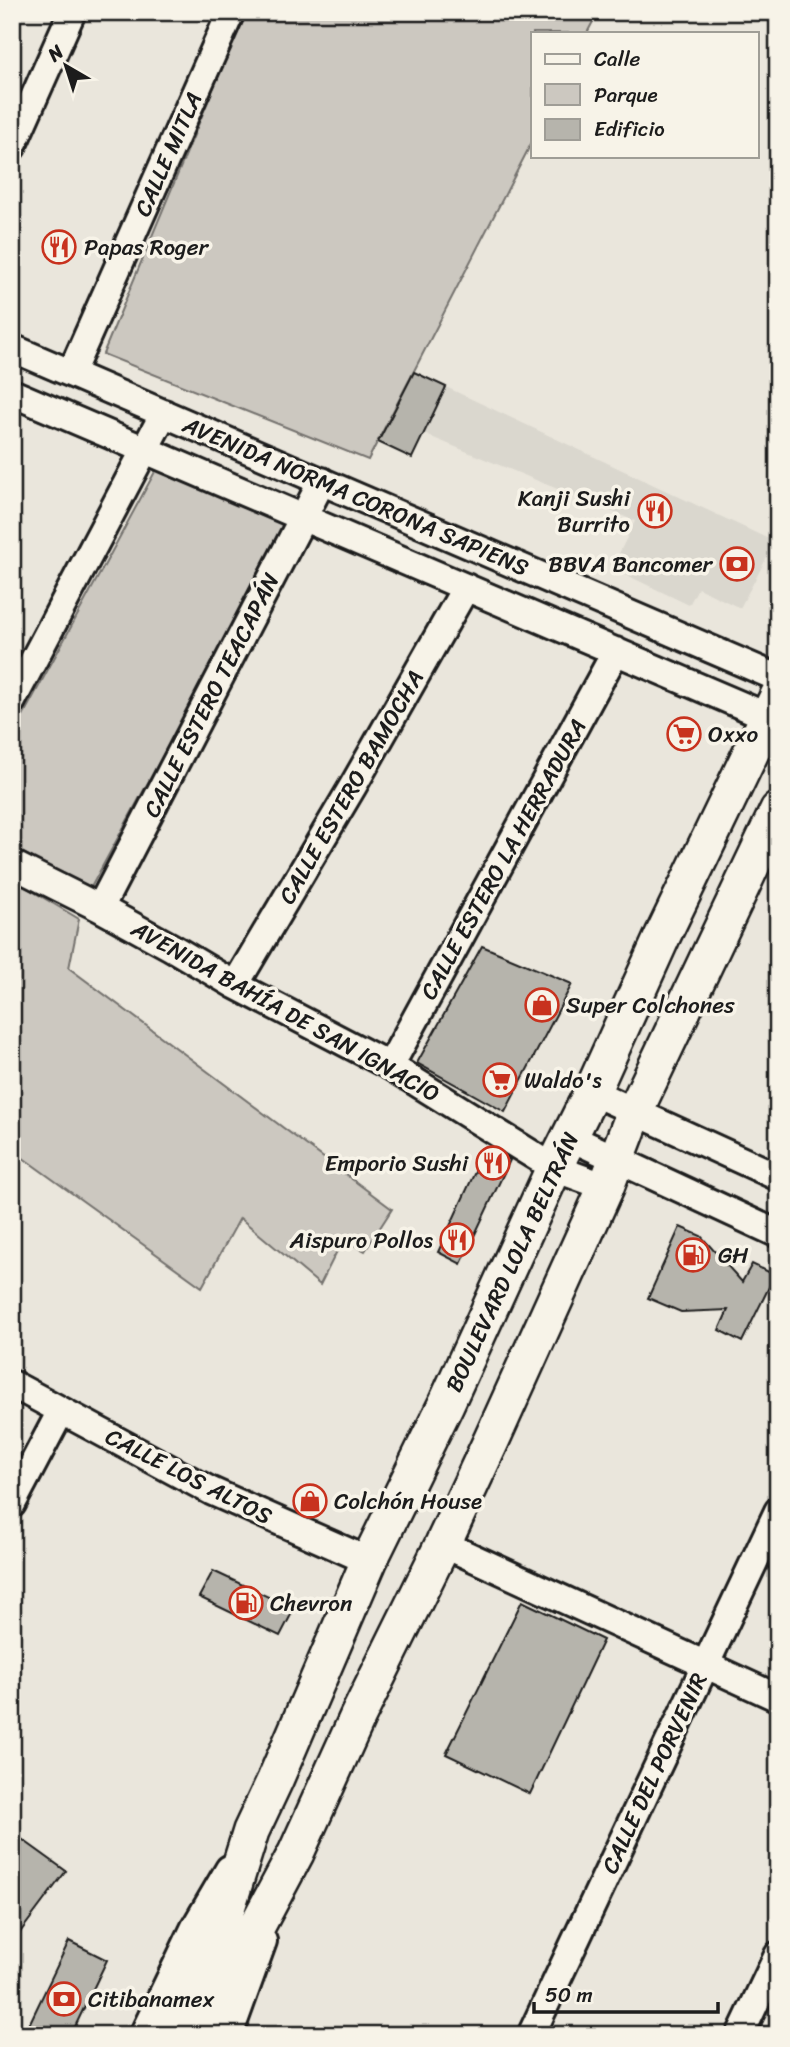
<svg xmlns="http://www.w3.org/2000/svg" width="790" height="2047" font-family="Sriracha,sans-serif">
  <rect width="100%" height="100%" fill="#eae6dc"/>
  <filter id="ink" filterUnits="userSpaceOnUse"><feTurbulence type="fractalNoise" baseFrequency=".0143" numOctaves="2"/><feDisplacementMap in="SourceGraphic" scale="14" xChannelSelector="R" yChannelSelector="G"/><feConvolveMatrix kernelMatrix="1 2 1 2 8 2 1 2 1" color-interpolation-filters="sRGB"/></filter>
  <g filter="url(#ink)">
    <path fill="#dad7ce" d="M446,387L775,542L740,608L698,588L689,605L612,568L635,521L424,434Z"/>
    <path fill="#ccc8c0" stroke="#74726e" stroke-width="2" d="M245,12H598L587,33H533V140L368,460L103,354Z
      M157,468L288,525L89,891L12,846V736Z
      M12,879L79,919L69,968L392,1209L365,1251L343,1239L320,1285L240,1218L202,1287L12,1150Z"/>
    <path fill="#b6b4ac" stroke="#1c1c1c" stroke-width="2" d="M414,372L446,387L412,458L378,442Z
      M482,946L572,984L505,1112L417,1063Z
      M486,1148L510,1160L461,1264L438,1252Z
      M680,1227L701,1236L742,1282L752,1264L775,1275L742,1342L719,1330L728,1310L681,1312L648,1298Z
      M213,1571L294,1609L280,1636L199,1597Z
      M522,1601L603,1640L530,1794L446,1754Z
      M12,1832L66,1871L12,1943Z
      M69,1941L107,1960L71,2035H24Z"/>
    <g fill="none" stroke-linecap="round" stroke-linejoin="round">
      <defs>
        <path id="minor" d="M12,147L72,12
          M12,348L778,678
          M71,373L231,12
          M12,393L778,721
          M12,701L164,413
          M12,864L100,908L171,947L235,985L390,1066L554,1168L606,1187
          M100,908L322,481
          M235,985L353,786L466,587
          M390,1066L616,651
          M592,1092L778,1177
          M569,1137L778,1234
          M12,1384L211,1491L369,1561
          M12,1504L61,1411
          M443,1544L778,1698
          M143,2035L195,1927L229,1869
          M229,2035L263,1941
          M531,2035L778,1511
          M740,2035L778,1955"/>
        <path id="major" d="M173,2035L200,1975L226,1911L251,1831L275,1780L369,1561L446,1404L554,1168L592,1092L663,935L778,696
          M204,2035L241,1956L296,1853L358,1716L443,1544L492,1439L606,1187L635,1111L778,810"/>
      </defs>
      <use href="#minor" stroke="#1c1c1c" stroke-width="32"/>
      <use href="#major" stroke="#1c1c1c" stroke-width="40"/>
      <use href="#minor" stroke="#f7f3e8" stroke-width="26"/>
      <use href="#major" stroke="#f7f3e8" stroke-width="35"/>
    </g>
  </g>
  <defs>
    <symbol id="restaurant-ring" viewBox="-11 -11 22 22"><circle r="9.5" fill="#f7f3e8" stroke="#c8321e" stroke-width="1.5"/><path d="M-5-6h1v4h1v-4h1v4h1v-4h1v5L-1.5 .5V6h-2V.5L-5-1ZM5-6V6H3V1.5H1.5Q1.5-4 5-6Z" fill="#c8321e"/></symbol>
    <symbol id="bank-ring" viewBox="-11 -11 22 22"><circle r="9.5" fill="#f7f3e8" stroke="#c8321e" stroke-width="1.5"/><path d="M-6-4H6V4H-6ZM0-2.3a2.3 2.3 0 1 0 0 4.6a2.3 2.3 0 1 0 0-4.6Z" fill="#c8321e"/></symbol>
    <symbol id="supermarket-ring" viewBox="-11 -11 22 22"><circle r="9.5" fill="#f7f3e8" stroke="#c8321e" stroke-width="1.5"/><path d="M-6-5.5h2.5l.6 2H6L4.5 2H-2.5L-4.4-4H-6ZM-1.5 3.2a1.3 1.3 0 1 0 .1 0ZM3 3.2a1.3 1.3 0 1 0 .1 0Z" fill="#c8321e"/></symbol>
    <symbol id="shop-ring" viewBox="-11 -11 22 22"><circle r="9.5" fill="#f7f3e8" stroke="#c8321e" stroke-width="1.5"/><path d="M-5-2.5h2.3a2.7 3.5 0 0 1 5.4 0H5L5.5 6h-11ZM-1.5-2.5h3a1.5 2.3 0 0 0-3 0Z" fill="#c8321e"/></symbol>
    <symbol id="fuel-ring" viewBox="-11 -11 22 22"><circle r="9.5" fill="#f7f3e8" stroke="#c8321e" stroke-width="1.5"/><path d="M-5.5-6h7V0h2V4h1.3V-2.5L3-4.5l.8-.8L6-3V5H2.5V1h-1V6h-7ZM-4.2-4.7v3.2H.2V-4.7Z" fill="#c8321e"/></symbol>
  </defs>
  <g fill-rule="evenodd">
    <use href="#restaurant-ring" x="40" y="228" width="38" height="38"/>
    <use href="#restaurant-ring" x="636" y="492" width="38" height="38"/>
    <use href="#bank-ring" x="718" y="545" width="38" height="38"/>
    <use href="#supermarket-ring" x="665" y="715" width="38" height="38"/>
    <use href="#shop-ring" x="523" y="986" width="38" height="38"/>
    <use href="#supermarket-ring" x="481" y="1061" width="38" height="38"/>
    <use href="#restaurant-ring" x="474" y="1144" width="38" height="38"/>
    <use href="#restaurant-ring" x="438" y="1221" width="38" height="38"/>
    <use href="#fuel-ring" x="674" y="1236" width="38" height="38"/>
    <use href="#shop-ring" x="291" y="1482" width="38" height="38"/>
    <use href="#fuel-ring" x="227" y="1584" width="38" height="38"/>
    <use href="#bank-ring" x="45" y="1980" width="38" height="38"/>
  </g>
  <g text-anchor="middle" stroke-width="7" stroke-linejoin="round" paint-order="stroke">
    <g font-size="23" fill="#1c1c1c" stroke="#f7f3e8">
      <text transform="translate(168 154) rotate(-66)" y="8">CALLE MITLA</text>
      <text transform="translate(356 496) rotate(23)" y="8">AVENIDA NORMA CORONA SAPIENS</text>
      <text transform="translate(211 695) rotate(-63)" y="8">CALLE ESTERO TEACAPÁN</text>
      <text transform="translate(351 787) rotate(-60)" y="8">CALLE ESTERO BAMOCHA</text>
      <text transform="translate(503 859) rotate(-61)" y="8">CALLE ESTERO LA HERRADURA</text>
      <text transform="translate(286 1011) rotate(29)" y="8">AVENIDA BAHÍA DE SAN IGNACIO</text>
      <text transform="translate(512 1262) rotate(-65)" y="8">BOULEVARD LOLA BELTRÁN</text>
      <text transform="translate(189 1476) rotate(27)" y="8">CALLE LOS ALTOS</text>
      <text transform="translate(654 1773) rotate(-65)" y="8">CALLE DEL PORVENIR</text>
    </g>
    <g font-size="23" fill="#1c1c1c" stroke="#f7f3e8" text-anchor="start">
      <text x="84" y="255">Papas Roger</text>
      <text x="630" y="506" text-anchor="end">Kanji Sushi<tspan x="630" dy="26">Burrito</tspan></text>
      <text x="712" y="572" text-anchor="end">BBVA Bancomer</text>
      <text x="708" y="742">Oxxo</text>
      <text x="566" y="1013">Super Colchones</text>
      <text x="524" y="1088">Waldo's</text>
      <text x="468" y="1171" text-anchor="end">Emporio Sushi</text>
      <text x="433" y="1248" text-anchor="end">Aispuro Pollos</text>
      <text x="718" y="1263">GH</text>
      <text x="334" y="1509">Colchón House</text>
      <text x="270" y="1611">Chevron</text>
      <text x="88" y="2007">Citibanamex</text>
    </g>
  </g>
  <rect width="790" height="2047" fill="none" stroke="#f7f3e8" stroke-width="42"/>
  <rect x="21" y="21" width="748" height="2005" fill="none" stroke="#1c1c1c" stroke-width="2.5" filter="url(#ink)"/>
  <rect x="531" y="32" width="228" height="126" fill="#f7f3e8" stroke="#9f9d96" stroke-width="2"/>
  <rect x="545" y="54" width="35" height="10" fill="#f7f3e8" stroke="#9f9d96" stroke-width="2"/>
  <text x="594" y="66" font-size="21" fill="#1c1c1c">Calle</text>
  <rect x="545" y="84" width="35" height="21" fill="#ccc8c0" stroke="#9f9d96" stroke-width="2"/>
  <text x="594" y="102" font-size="21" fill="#1c1c1c">Parque</text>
  <rect x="545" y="119" width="35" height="21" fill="#b6b4ac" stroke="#9f9d96" stroke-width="2"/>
  <text x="594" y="136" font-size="21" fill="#1c1c1c">Edificio</text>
  <g transform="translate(66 66) rotate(321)" stroke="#f7f3e8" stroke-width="5" paint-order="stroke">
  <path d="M0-5L12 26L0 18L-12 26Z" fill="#1c1c1c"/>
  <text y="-10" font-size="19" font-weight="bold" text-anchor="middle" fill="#1c1c1c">N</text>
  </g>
  <path d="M534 2002v10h184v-10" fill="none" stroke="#1c1c1c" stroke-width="3.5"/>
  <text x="545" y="2002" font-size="21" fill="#1c1c1c" stroke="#f7f3e8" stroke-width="5" paint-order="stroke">50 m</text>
</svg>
